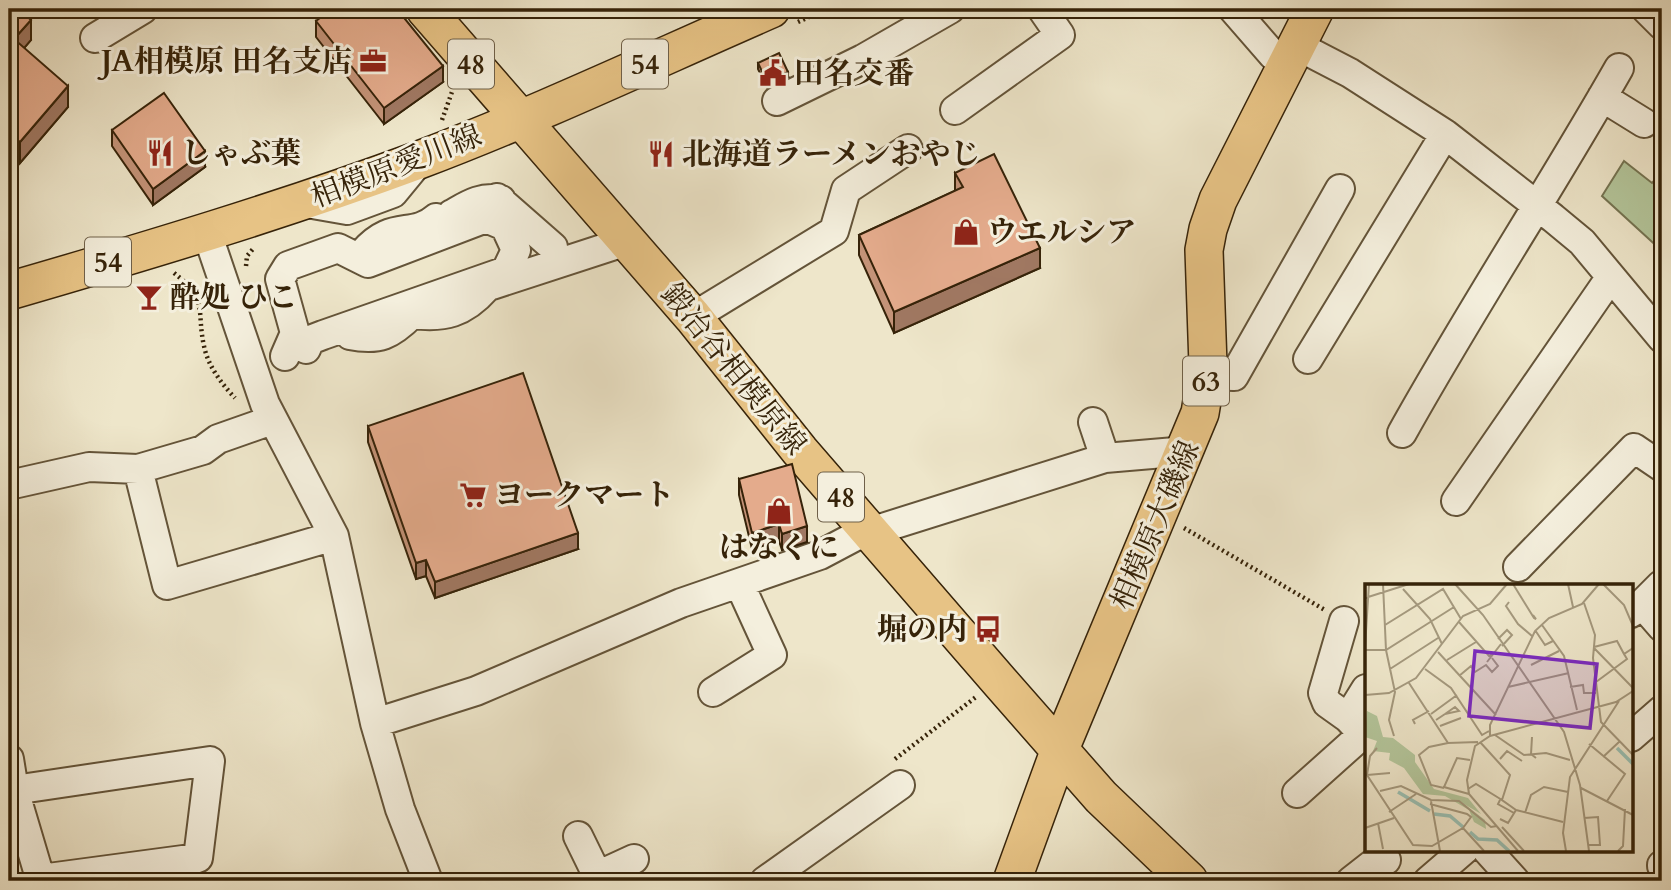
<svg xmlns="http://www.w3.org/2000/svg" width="1671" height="890" font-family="Cardo,'Noto Serif JP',serif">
  <rect width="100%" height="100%" fill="#eee6ca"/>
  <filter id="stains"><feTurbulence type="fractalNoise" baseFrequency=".00286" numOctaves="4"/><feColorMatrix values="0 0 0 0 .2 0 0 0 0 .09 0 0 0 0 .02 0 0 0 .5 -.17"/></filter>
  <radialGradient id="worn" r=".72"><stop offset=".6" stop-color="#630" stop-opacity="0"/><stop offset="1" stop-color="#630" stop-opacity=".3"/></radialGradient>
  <path fill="#b4c69b" stroke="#757452" stroke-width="2" d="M1624,161L1652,183L1662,172V251L1602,196Z"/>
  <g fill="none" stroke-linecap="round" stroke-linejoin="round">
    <defs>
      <path id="minor" d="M1233,9L1273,55L1287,63
        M1646,9L1662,25
        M95,38L143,9
        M1296,45L1350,73L1445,134L1553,218L1582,242L1662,338
        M1602,97L1644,123
        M777,101L863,59L950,9
        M955,110L1060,35L1042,9
        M497,198L553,247
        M301,202L347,210L393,193L421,159
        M452,214C468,205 481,196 501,200
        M207,233L265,404L334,536L375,723L400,809L428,881
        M363,253C392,219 412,239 436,218
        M492,285L627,241
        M413,314C444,318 464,313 486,288
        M693,317L834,231L846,190L908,149
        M350,335C379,341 391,335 412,314
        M285,356L295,333L280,279L288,266L338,248L368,263L486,218L505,226L516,250L506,271L323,335L310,340L306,349
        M1308,359L1445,134
        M1207,375L1234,376L1340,189
        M1093,422L1105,458
        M1402,433C1471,309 1549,191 1619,68
        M138,469L203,450L218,439L272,420
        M9,485L89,467L138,469L167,585L334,536
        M1456,501L1610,278
        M1518,567L1634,448L1662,467
        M1642,604L1661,585
        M1631,613L1642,604L1662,627
        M1344,621L1323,693L1327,703L1348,718
        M713,692L772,655L740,585
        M375,723L476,691L681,603L820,555L854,537L1105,458L1187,451
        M1361,732L1348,718L1366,689
        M1631,737L1662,710
        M9,759L14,790L41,881
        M14,790L210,761L198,858L41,879
        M1297,793L1363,734
        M578,836L600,881
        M1487,850L1515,881
        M1662,865V866
        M597,876L634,859
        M765,881L900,785
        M1351,881L1374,863L1386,860
        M1428,881L1464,850"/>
      <path id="major" d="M425,9L693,317L800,451L1000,682L1101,797L1189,881
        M9,291C147,251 284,210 419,160C538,115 654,60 771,9
        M1012,881L1060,749L1200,413L1208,365L1204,250L1208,229L1218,200L1315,9"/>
    </defs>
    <use href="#minor" stroke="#645439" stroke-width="32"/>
    <use href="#major" stroke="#362309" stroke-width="40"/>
    <path stroke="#362309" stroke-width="4.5" stroke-dasharray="2 3.5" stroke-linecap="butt" d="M798,22L826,9
      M442,120L453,89
      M246,266L247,256L253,249
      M174,273C209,300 196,310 204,346C208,366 221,383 235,398
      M1184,528L1325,610
      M895,759L976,697"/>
    <use href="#minor" stroke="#f4efdd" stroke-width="28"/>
    <use href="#major" stroke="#e7c385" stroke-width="37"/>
  </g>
  <path fill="#c49378" stroke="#362309" stroke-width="2" d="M9,9L31,40L24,48L68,107L20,163L9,153Z
    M316,21L443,82L384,124L316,37Z
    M758,63L788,77L767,87L758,69Z
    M112,130L205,167L153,205L112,146Z
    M955,173L1040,268L894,333L859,255V235L955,191Z
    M368,426L578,549L435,598L426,576L416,579L368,442Z
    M739,479L807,542L782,550L779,541L752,549L739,495Z"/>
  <path fill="#a07862" stroke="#362309" stroke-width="2" d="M31,20V40L14,60V39Z
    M443,66V82L384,124V108Z
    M788,72V77L767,87V82Z
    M68,86V107L20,163V142Z
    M205,151V167L153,205V189Z
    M1040,248V268L894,333V312Z
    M779,524V541L752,549V533Z
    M807,526V542L782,550V534Z
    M578,533V549L435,598V582Z
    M426,560V576L416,579V563Z"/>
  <path fill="#e4ab8c" stroke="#362309" stroke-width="2" d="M9,9H19L31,20L14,39L68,86L20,142L9,133Z
    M332,9H397L443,66L384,108L316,21Z
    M779,53L788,72L767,82L758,63Z
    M164,93L205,151L153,189L112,130Z
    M994,154L1040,248L894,312L859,235L963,187L955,173Z
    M523,373L578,533L435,582L426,560L416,563L368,426Z
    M792,464L807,526L782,534L779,524L752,533L739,479Z"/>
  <defs>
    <symbol id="office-bare" viewBox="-9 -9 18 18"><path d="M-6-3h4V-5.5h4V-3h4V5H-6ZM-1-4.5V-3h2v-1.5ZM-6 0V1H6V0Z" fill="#8f2418" stroke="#f4efdd" stroke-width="2.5" paint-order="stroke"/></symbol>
    <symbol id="civic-bare" viewBox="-9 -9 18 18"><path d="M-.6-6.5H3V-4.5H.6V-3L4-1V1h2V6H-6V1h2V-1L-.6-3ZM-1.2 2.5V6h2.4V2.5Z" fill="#8f2418" stroke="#f4efdd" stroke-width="2.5" paint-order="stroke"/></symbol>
    <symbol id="restaurant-bare" viewBox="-9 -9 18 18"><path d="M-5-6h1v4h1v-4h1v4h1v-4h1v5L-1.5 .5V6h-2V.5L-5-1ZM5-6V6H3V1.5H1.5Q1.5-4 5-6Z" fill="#8f2418" stroke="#f4efdd" stroke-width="2.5" paint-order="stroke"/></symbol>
    <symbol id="shop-bare" viewBox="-9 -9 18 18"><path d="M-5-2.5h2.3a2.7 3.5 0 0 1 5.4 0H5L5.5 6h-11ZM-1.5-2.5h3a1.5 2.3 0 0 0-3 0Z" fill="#8f2418" stroke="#f4efdd" stroke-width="2.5" paint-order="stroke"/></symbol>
    <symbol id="bar-bare" viewBox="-9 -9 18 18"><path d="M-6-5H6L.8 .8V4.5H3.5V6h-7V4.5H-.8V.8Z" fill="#8f2418" stroke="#f4efdd" stroke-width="2.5" paint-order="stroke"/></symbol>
    <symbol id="supermarket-bare" viewBox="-9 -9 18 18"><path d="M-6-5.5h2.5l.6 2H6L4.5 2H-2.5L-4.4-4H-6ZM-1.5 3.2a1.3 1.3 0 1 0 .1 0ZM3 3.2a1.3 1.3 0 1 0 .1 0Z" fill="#8f2418" stroke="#f4efdd" stroke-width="2.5" paint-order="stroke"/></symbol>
    <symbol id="bus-bare" viewBox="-9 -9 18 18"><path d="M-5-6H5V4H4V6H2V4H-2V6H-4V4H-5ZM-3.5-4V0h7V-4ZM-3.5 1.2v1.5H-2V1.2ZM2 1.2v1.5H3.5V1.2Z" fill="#8f2418" stroke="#f4efdd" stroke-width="2.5" paint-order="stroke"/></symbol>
  </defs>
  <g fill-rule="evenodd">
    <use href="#office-bare" x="354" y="42" width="38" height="38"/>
    <use href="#civic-bare" x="754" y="54" width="38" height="38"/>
    <use href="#restaurant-bare" x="141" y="134" width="38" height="38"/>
    <use href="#restaurant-bare" x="642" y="135" width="38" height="38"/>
    <use href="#shop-bare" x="947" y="213" width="38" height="38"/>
    <use href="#bar-bare" x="130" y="278" width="38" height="38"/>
    <use href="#supermarket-bare" x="454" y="476" width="38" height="38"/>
    <use href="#shop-bare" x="760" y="492" width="38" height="38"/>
    <use href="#bus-bare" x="969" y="610" width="38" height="38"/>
  </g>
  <g text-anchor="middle" stroke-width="6" stroke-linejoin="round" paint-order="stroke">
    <g fill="#f4efdd" stroke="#6f6049" stroke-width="2">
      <rect x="448" y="39.5" width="46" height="49" rx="5"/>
      <rect x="622" y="39.5" width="46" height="49" rx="5"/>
      <rect x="85" y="237.5" width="46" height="49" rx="5"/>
      <rect x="1183" y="356.5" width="46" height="49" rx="5"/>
      <rect x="818" y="472.5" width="46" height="49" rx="5"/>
    </g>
    <g font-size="28" font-weight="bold" fill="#362309">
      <text x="471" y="74">48</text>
      <text x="645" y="74">54</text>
      <text x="108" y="272">54</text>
      <text x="1206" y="391">63</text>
      <text x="841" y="507">48</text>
    </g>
    <g font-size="30" font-weight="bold" fill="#362309" stroke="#f4efdd" text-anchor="start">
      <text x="352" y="71" text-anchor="end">JA相模原 田名支店</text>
      <text x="794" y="83">田名交番</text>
      <text x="181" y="163">しゃぶ葉</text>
      <text x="682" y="164">北海道ラーメンおやじ</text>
      <text x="987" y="242">ウエルシア</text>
      <text x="170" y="307">酔処 ひこ</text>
      <text x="494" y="505">ヨークマート</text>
      <text x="779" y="557" text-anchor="middle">はなくに</text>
      <text x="967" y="639" text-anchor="end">堀の内</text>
    </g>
    <g font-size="30" fill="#362309" stroke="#f4efdd">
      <text transform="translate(396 166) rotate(-21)" y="10">相模原愛川線</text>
      <text transform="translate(734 369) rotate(51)" y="10">鍛冶谷相模原線</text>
      <text transform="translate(1155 525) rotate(-67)" y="10">相模原大磯線</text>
    </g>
  </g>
  <g transform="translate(1365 584)">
    <rect width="268" height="268" fill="#eee6ca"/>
    <path d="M2,127L12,132L18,153L28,154L50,171V178L69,205L103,214L116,230L99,220L120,236L121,245L109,238L104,226L80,212L58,210L39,184L24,176L25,169L8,167L12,157L0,153Z" fill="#b4c69b"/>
    <path fill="none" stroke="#9ac0b3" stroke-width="3.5" d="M252,164L268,180M33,208L65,227M69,230L85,232L98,243M105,248L113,255L132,256L144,267"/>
    <path fill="none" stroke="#a4987d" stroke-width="2" d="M18,0L21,66L30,108L24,136L29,152M90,0L118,31L199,148L215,201L224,267M148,0L169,34L171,35L168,31M203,0L208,23M238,0L259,21L268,42M38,5L65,35L77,60M0,14L44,0M144,18L141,22L153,40L167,52M219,19L230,51L228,74L236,138L268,171M94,38L124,72L130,68M20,41L78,5L96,35M177,41L199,72L212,126M170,46L180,61L188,57M133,55L142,46L147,51L137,62M0,63L4,0M229,63L252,57L259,70L268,64M229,64L268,104M0,66H21L89,23M73,68L131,131M82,76L111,58M122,78L136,60M166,81L194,67M25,85L73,54M60,85L86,104L117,151L124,147M94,92L106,82L110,88L121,81L127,88L133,82L127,74M231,98L262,75L259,70M44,99L83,159L113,158M143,103L204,89M205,103L218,101L219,109H231M0,111L24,109L51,94L98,32L125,20L142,0M66,130L92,111M71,136L80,130L90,123L94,127L80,130M50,140L48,136L64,127M75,142L96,134M130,151L159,171L181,169L205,176M125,152V141L170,47L184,34L217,20L234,0M167,153L166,170L171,174M115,158L145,191L137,216L151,226L143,239L135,235M224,160L260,190L242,217M12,164L5,172L2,191L48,261L67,262L98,244L119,267M238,173L254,158M135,175L142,167L157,177M2,191L25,189M79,204L66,201L54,171L64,163L83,159M216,204L268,231M103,205L111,200L137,216M15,207L36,202L66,216L94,217L126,243L132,242M104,210L79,203L92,174L105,176M135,216L133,220L149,229M66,217L75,267M65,220L102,230L106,233L98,244M151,226L198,238M24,228L51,210M160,229L166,211L179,203L203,208M219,234L233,233L235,261H223M13,239L18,265M137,243L159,267M0,244L29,234M153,267L104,210L102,196L110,162L125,152L251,118L268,107M201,267L198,249L205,193L254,117M253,267L258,262L260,225"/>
    <path fill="#7b2cbf" fill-opacity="0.15" stroke="#7b2cbf" stroke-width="3.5" d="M110,67L232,80L225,144L104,132Z"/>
    <rect width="268" height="268" fill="none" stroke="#362309" stroke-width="3.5"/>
  </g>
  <rect width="1671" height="890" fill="none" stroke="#eee6ca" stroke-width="35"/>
  <rect x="10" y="10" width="1650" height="869" fill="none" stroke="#362309" stroke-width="3.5"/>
  <rect x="18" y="18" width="1636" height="855" fill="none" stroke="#362309" stroke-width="2"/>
  <rect width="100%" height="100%" filter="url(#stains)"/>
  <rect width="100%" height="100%" fill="url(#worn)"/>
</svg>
